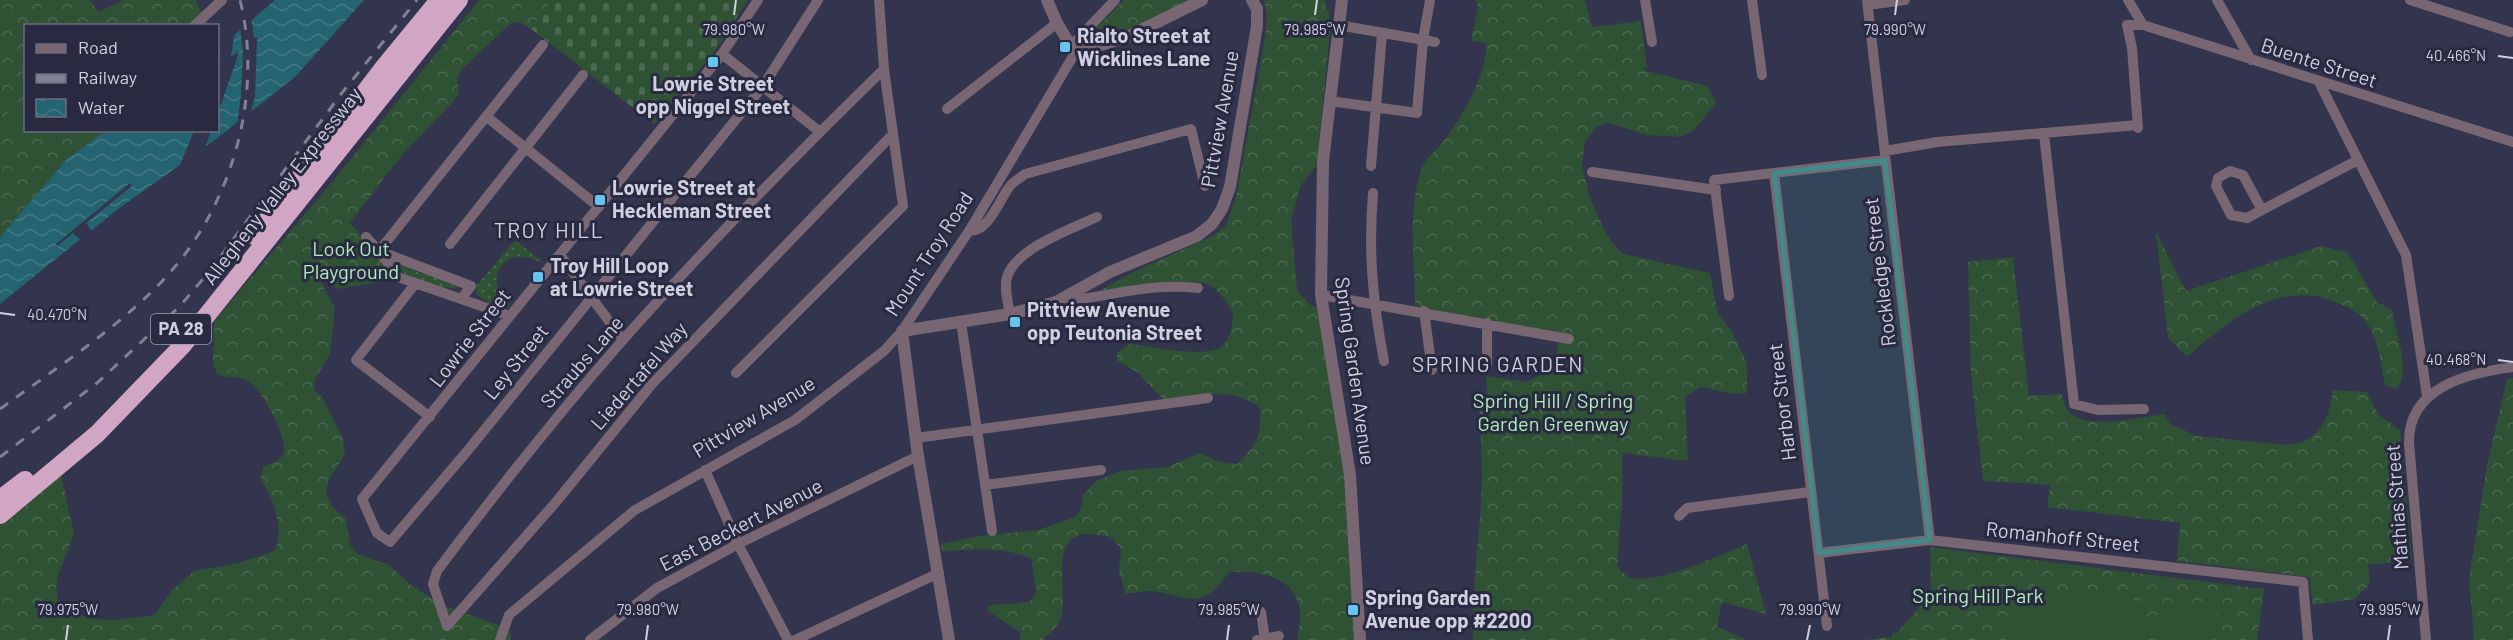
<svg xmlns="http://www.w3.org/2000/svg" width="2513" height="640" font-family="Barlow,sans-serif">
  <defs>
    <pattern id="grass-dots" width="8" height="8" patternUnits="userSpaceOnUse" patternTransform="scale(1.5)"><rect width="8" height="8" fill="#2f5134"/><path d="M2 2h.1M6 6h.1" fill="none" stroke="#4c6951" stroke-width="1.8" stroke-linecap="round"/></pattern>
    <pattern id="forest-crowns" width="20" height="18" patternUnits="userSpaceOnUse" patternTransform="scale(1.5)"><rect width="20" height="18" fill="#2f5134"/><path d="M2 6a3 3 0 1 1 6 0M12 15a3 3 0 1 1 6 0" fill="none" stroke="#4c6951"/></pattern>
    <pattern id="cemetery-stones" width="16" height="16" patternUnits="userSpaceOnUse" patternTransform="scale(1.5)"><rect width="16" height="16" fill="#2f5134"/><path d="M2 7V4a2 2 0 0 1 4 0v3zM10 15v-3a2 2 0 0 1 4 0v3z" fill="#4c6951"/></pattern>
    <pattern id="water-waves" width="16" height="10" patternUnits="userSpaceOnUse" patternTransform="scale(1.5)"><rect width="16" height="10" fill="#246470"/><path d="M0 5q4-4 8 0t8 0" fill="none" stroke="#437984"/></pattern>
  </defs>
  <rect width="100%" height="100%" fill="#33344d"/>
  <path fill="url(#grass-dots)" d="M515,240L544,263C537,261 528,257 521,257C504,257 491,273 499,290C501,295 507,300 511,305L507,308L485,301L476,293V286Z
    M395,262L422,274L426,273L459,288C446,291 397,277 395,262Z"/>
  <path fill="url(#forest-crowns)" d="M0,0H90L98,12L124,0H195L209,25L26,26V130L105,131L66,160L0,237Z
    M479,0H551L531,29L519,22L510,24L462,69L457,79L459,92L453,102L402,155L350,223L375,250L393,280L337,289L317,275L335,308L330,354L315,379L314,390L322,397L342,437L345,449L343,458L329,479L326,492L331,505L346,519L350,545L358,554L389,565L411,585L444,606L510,629L511,640H0V526L61,474L74,534L58,576L56,587L59,602C90,628 119,619 155,615L171,591L194,571L238,563L274,551C285,532 274,497 261,481L263,466C271,464 283,460 284,451C286,434 262,390 248,381C238,375 227,379 217,374L213,363L214,321L338,175Z
    M1124,0H1191L1123,32L1076,48Z
    M1264,0H1324L1331,20L1317,165L1301,185L1291,220L1297,290L1310,305L1317,307L1343,454L1355,640H1298C1297,629 1301,620 1300,613C1297,575 1258,571 1229,572C1210,599 1202,603 1171,595C1165,594 1158,591 1152,591C1142,591 1135,594 1125,593L1119,570L1121,549L1111,537C1103,536 1090,533 1083,534C1046,542 1072,600 1059,623C1056,629 1047,635 1043,640H1020V632L988,611V606C1003,602 1018,606 1032,600L1036,591L1031,558C1002,547 973,548 942,552L941,544L979,536L1038,530L1075,517L1081,508L1083,495L1096,481L1120,471L1167,467L1200,453L1220,462L1237,464C1258,444 1261,436 1260,408C1232,385 1197,396 1163,399L1137,372L1117,361V352L1130,344C1149,346 1207,359 1222,346C1232,338 1232,323 1233,312C1226,302 1219,289 1207,284C1190,277 1121,289 1099,291L1135,271L1213,236L1226,225L1236,197L1264,44L1267,19Z
    M1476,0H1585L1592,27L1641,21L1647,68H1642L1646,71L1708,86L1716,103L1694,130L1681,137L1647,135L1609,123L1596,127L1585,142L1582,165L1589,195L1607,236L1623,254L1710,273L1718,314L1732,332L1747,363V393C1726,396 1720,390 1700,387L1685,397L1688,461L1622,453V504L1617,566C1620,569 1624,574 1627,576C1649,589 1724,553 1747,544L1766,614L1722,602L1717,627L1747,640H1473C1471,583 1482,527 1482,470C1482,449 1480,427 1479,406L1488,401L1486,376L1528,382L1555,366L1559,334L1415,306C1415,265 1407,206 1422,168C1425,159 1436,151 1442,143C1460,122 1489,70 1486,43L1471,41L1478,6Z
    M2156,232L2186,291L2322,246L2348,253L2377,302L2392,311C2396,332 2411,370 2397,389L2385,385C2381,365 2379,342 2367,323C2361,313 2349,308 2338,303C2280,277 2228,321 2187,357L2168,338Z
    M2013,257L2029,396L2062,394C2064,402 2065,410 2072,415C2094,429 2141,417 2165,414L2170,424L2197,436L2288,445C2320,442 2329,418 2333,390L2367,392L2378,414L2400,430L2412,560L2368,565L2370,584L2355,599L2313,605L2309,577L2177,561L2180,523L2047,507L2050,485L1983,481L1971,374L1968,262Z
    M2513,378V640H2474L2469,579L2487,465L2507,379Z
    M1930,547L2264,589L2257,640H1863L1892,637V632L1896,634L1931,594Z"/>
  <path fill="url(#cemetery-stones)" d="M551,0H748L715,51L654,124L531,29Z"/>
  <path fill="#2f5134" d="M15,95L25,115V126L17,130L2,102Z
    M329,258L349,259L348,277L328,276Z
    M2008,587L2146,602L2141,640H2010L2007,631Z
    M2158,606L2217,612L2213,640H2157L2161,626L2155,625Z"/>
  <path fill="url(#water-waves)" d="M275,0H364L296,76L215,140L118,209L0,304V237L66,160L105,131L218,130V49Z"/>
  <path fill="#33344d" d="M251,17L254,38L257,37L255,96L250,116L237,127L241,95L243,53L240,26Z
    M235,30L231,56L239,52L218,113L220,43Z
    M194,131H211L204,151L178,170Z
    M130,183L132,186L86,223L92,232L81,241L73,233L57,246L56,244Z"/>
  <g fill="none" stroke-linecap="round" stroke-linejoin="round">
    <path stroke="#786673" stroke-width="10" d="M758,0L722,54L362,499L377,533L390,542L469,449L763,86L818,0
      M1645,0L1652,42
      M1752,0L1762,75
      M1867,0L1930,540
      M2128,0L2143,25
      M2217,0L2251,60
      M2410,0L2510,32
      M1868,5L1905,0
      M1338,25L1435,42
      M194,26L222,0
      M1071,46L1115,0
      M722,54L820,132
      M2319,82L2406,255L2427,396
      M1330,101L1417,113L1423,40L1430,0
      M947,109L1057,23
      M487,117L599,207
      M2138,128L2132,48L2127,25H2143L2513,142
      M2044,134L2074,404L2098,410L2144,409
      M1885,151L1937,142L2138,125
      M1371,166L1382,34
      M1592,172L1716,190
      M1774,173L1827,626
      M1373,193C1368,253 1373,303 1384,361
      M2262,210L2243,175L2230,171L2218,178L2216,186L2231,215L2247,218L2262,210L2358,160
      M969,231C989,232 999,200 1010,186C1014,181 1020,178 1025,174L1191,129L1205,186
      M366,237L379,251L471,286L462,298
      M450,244L583,75
      M560,255L623,340
      M415,284L356,360L430,417
      M1321,295L1569,339
      M1729,296L1714,180L1885,160
      M1056,302C1105,298 1149,282 1198,288
      M1424,311L1432,370
      M1010,314C1008,303 1004,289 1007,277C1015,249 1071,229 1097,217
      M510,316L398,277L379,251L543,45
      M961,322L992,531
      M1487,364V323
      M736,373L903,206L884,69L879,0
      M916,438L1208,398
      M705,470L738,544L788,640
      M985,485L1101,470
      M1679,516L1687,508L1810,492
      M1819,553L1930,540L2303,582L2308,640
      M1261,612L1265,640
      M447,626L433,584L437,571C496,492 557,415 622,341C705,247 794,157 884,69
      M447,626L556,502L652,384L893,134
      M500,640L509,615L635,510L795,420L884,351L902,331L969,231L1075,53
      M590,640L657,588L738,544L918,456
      M795,640L939,573
      M1257,640L1279,636
      M2426,640L2409,443C2408,387 2468,373 2513,367"/>
    <path stroke="#786673" stroke-width="12" d="M1047,0L1057,23L1075,53L1127,37L1202,0
      M1342,0L1323,161L1321,295L1350,475L1360,640
      M949,640L918,456L902,331L1010,314L1056,302L1110,272L1197,236L1212,224L1222,209L1230,187L1257,26V9L1252,0"/>
    <path stroke="#d1a5c4" stroke-width="18" d="M255,236L384,67L439,0
      M0,499L25,480
      M0,515L97,434L183,345L459,0"/>
    <path stroke="#7f8195" stroke-width="3" stroke-dasharray="10 10" stroke-linecap="butt" d="M0,409C56,368 129,321 173,269C234,198 263,91 240,0
      M0,457L97,383L180,306L209,272L341,94L417,0"/>
  </g>
  <path fill="#3f8c8a" fill-opacity="0.2" stroke="#3f8c8a" stroke-width="4.5" stroke-linejoin="round" d="M1885,160L1930,540L1819,553L1774,173Z"/>
  <path fill="none" stroke="#ced0df" stroke-width="2" d="M734,15L736,0M1315,15L1317,0M1895,15L1897,0M2498,56L2513,58M0,313L15,315M2498,360L2513,362M66,640L68,625M646,640L648,625M1227,640L1229,625M1807,640L1810,625M2388,640L2390,625"/>
  <g fill="#65c5ee" stroke="#292a42" stroke-width="2">
    <rect x="1059" y="41" width="12" height="12" rx="3"/>
    <rect x="707" y="56" width="12" height="12" rx="3"/>
    <rect x="594" y="194" width="12" height="12" rx="3"/>
    <rect x="532" y="271" width="12" height="12" rx="3"/>
    <rect x="1009" y="316" width="12" height="12" rx="3"/>
    <rect x="1347" y="604" width="12" height="12" rx="3"/>
  </g>
  <g text-anchor="middle" stroke-width="6" stroke-linejoin="round" paint-order="stroke">
    <rect fill="#292a42" stroke="#9c9eb0" stroke-width="1.5" x="151" y="314" width="60" height="30" rx="4.5"/>
    <g font-size="18" font-weight="bold" fill="#ced0df">
      <text x="181" y="335">PA 28</text>
    </g>
    <g font-size="20" font-weight="bold" fill="#ced0df" stroke="#292a42" text-anchor="start">
      <text x="1077" y="43">Rialto Street at<tspan x="1077" dy="23">Wicklines Lane</tspan></text>
      <text x="713" y="91" text-anchor="middle">Lowrie Street<tspan x="713" dy="23">opp Niggel Street</tspan></text>
      <text x="612" y="195">Lowrie Street at<tspan x="612" dy="23">Heckleman Street</tspan></text>
      <text x="550" y="273">Troy Hill Loop<tspan x="550" dy="23">at Lowrie Street</tspan></text>
      <text x="1027" y="317">Pittview Avenue<tspan x="1027" dy="23">opp Teutonia Street</tspan></text>
      <text x="1365" y="605">Spring Garden<tspan x="1365" dy="23">Avenue opp #2200</tspan></text>
    </g>
    <g font-size="20" fill="#ced0df" stroke="#292a42">
      <text transform="translate(2319 63) rotate(18)" y="7">Buente Street</text>
      <text transform="translate(1220 119) rotate(-80)" y="7">Pittview Avenue</text>
      <text transform="translate(282 186) rotate(-52)" y="7">Allegheny Valley Expressway</text>
      <text transform="translate(929 254) rotate(-57)" y="7">Mount Troy Road</text>
      <text transform="translate(1880 272) rotate(-97)" y="7">Rockledge Street</text>
      <text transform="translate(470 338) rotate(-52)" y="7">Lowrie Street</text>
      <text transform="translate(516 362) rotate(-51)" y="7">Ley Street</text>
      <text transform="translate(582 362) rotate(-49)" y="7">Straubs Lane</text>
      <text transform="translate(1355 371) rotate(82)" y="7">Spring Garden Avenue</text>
      <text transform="translate(639 376) rotate(-49)" y="7">Liedertafel Way</text>
      <text transform="translate(1782 402) rotate(-97)" y="7">Harbor Street</text>
      <text transform="translate(754 417) rotate(-31)" y="7">Pittview Avenue</text>
      <text transform="translate(2397 507) rotate(-94)" y="7">Mathias Street</text>
      <text transform="translate(741 525) rotate(-27)" y="7">East Beckert Avenue</text>
      <text transform="translate(2063 537) rotate(6)" y="7">Romanhoff Street</text>
    </g>
    <g font-size="20" fill="#afecb6" stroke="#292a42">
      <text x="351" y="256">Look Out<tspan x="351" dy="23">Playground</tspan></text>
      <text x="1553" y="408">Spring Hill / Spring<tspan x="1553" dy="23">Garden Greenway</tspan></text>
      <text x="1978" y="603">Spring Hill Park</text>
    </g>
    <g font-size="21" letter-spacing="1.5" fill="#ced0df" stroke="#292a42">
      <text x="549" y="238">TROY HILL</text>
      <text x="1498" y="372">SPRING GARDEN</text>
    </g>
  </g>
  <g font-size="15" text-anchor="middle" fill="#ced0df" stroke="#292a42" stroke-width="6" stroke-linejoin="round" paint-order="stroke">
    <text x="734" y="35">79.980°W</text>
    <text x="1315" y="35">79.985°W</text>
    <text x="1895" y="35">79.990°W</text>
    <text x="2456" y="61">40.466°N</text>
    <text x="57" y="320">40.470°N</text>
    <text x="2456" y="365">40.468°N</text>
    <text x="68" y="615">79.975°W</text>
    <text x="648" y="615">79.980°W</text>
    <text x="1229" y="615">79.985°W</text>
    <text x="1810" y="615">79.990°W</text>
    <text x="2390" y="615">79.995°W</text>
  </g>
  <rect x="24" y="24" width="195" height="108" fill="#292a42" stroke="#6b6c81" stroke-width="1.5"/>
  <rect x="36" y="44" width="30" height="9" fill="#786673" stroke="#6b6c81" stroke-width="1.5"/>
  <text x="78" y="54" font-size="18" fill="#ced0df">Road</text>
  <rect x="36" y="74" width="30" height="9" fill="#7f8195" stroke="#6b6c81" stroke-width="1.5"/>
  <text x="78" y="84" font-size="18" fill="#ced0df">Railway</text>
  <rect x="36" y="99" width="30" height="18" fill="url(#water-waves)" stroke="#6b6c81" stroke-width="1.5"/>
  <text x="78" y="114" font-size="18" fill="#ced0df">Water</text>
</svg>
